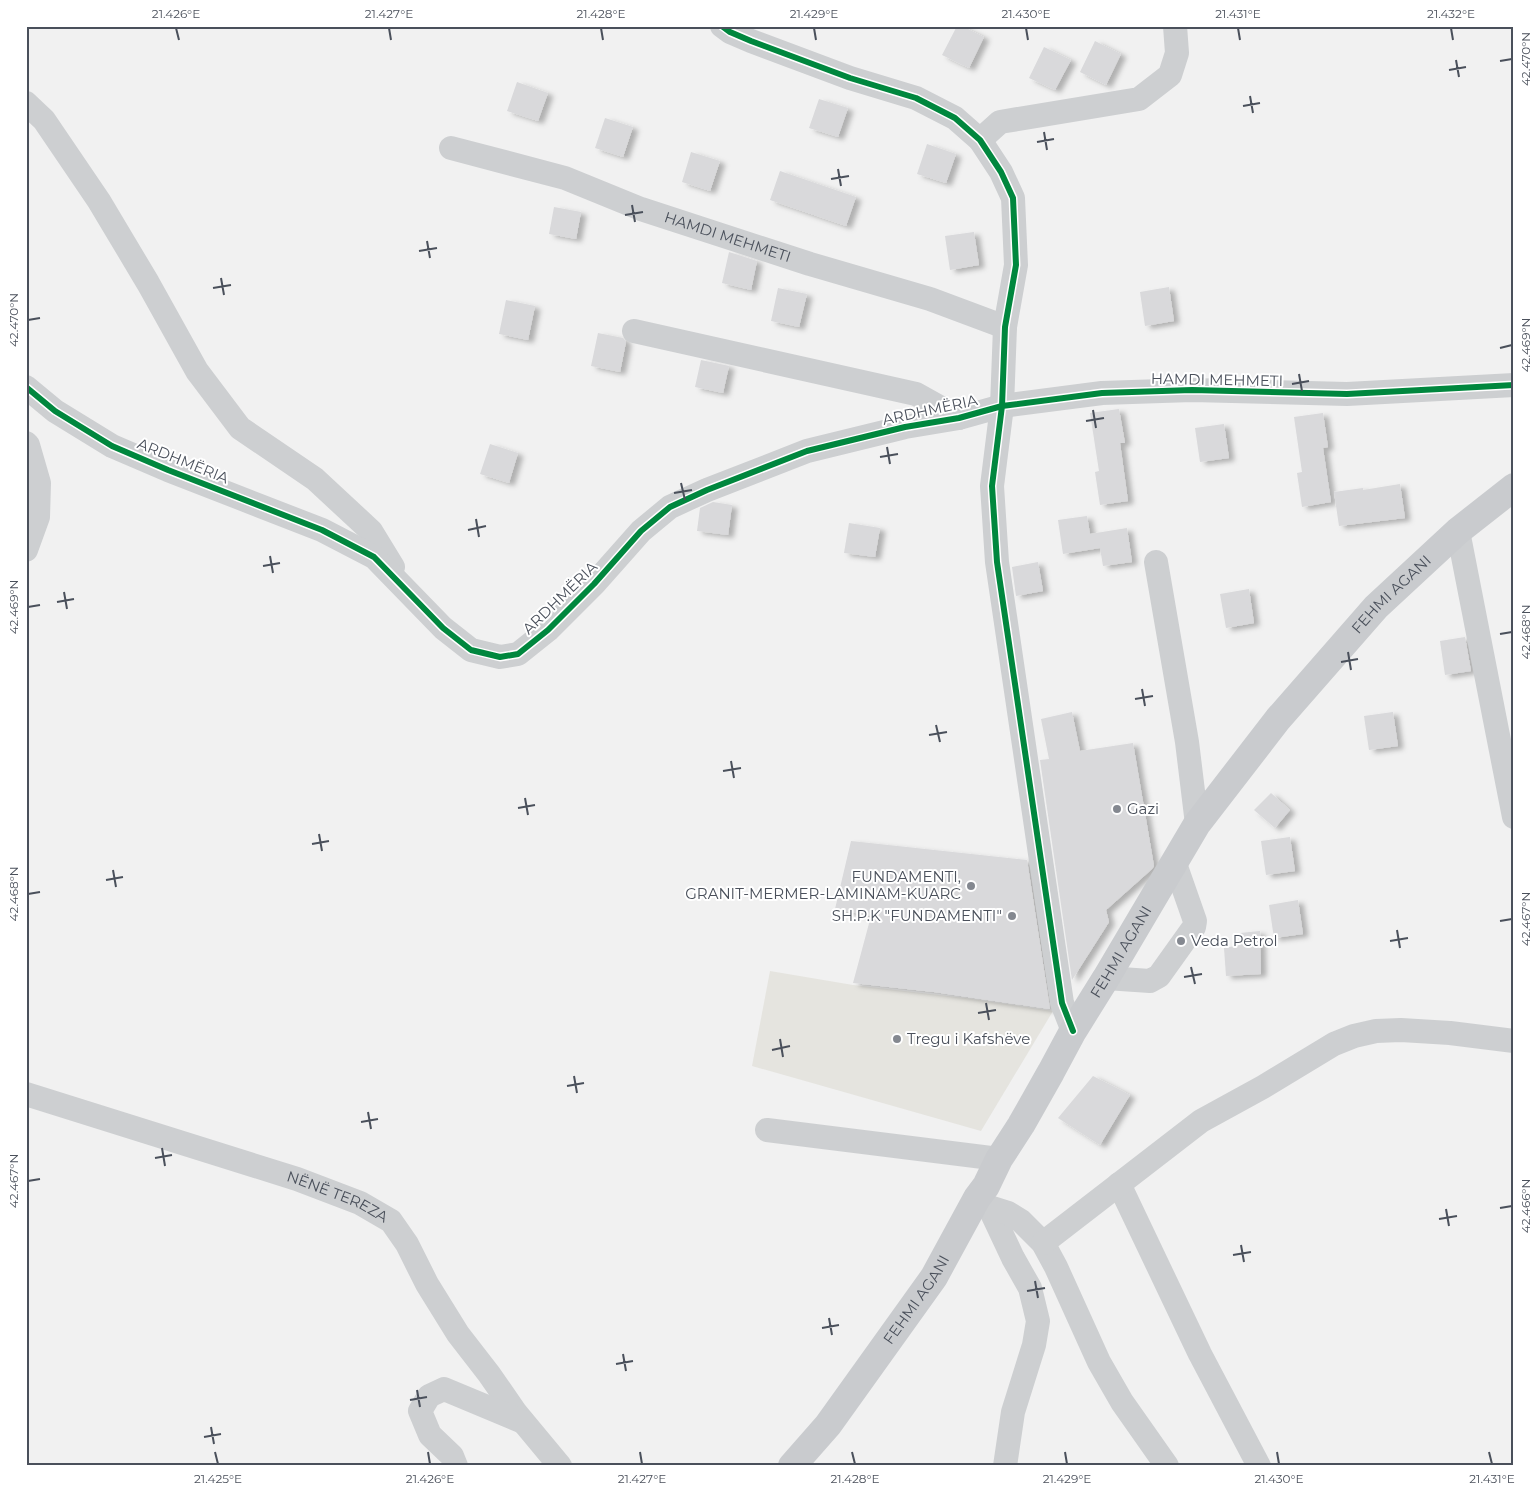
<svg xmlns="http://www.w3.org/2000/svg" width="1540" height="1492" font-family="Montserrat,sans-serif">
  <defs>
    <filter id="shadow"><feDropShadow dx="5.5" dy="3" stdDeviation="2.5" flood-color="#0004"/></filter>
  </defs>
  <rect width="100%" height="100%" fill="#f1f1f1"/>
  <path fill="#e5e4df" d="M770,971L853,985L965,998L1053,1011L981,1131L752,1066Z"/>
  <path fill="#d9d9db" filter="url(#shadow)" d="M957,26H962L984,37L969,68L942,55Z
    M1095,41L1121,54L1106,85L1080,72Z
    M1044,47L1071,60L1055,90L1029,78Z
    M517,82L548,93L538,121L507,111Z
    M819,99L848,108L838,137L809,128Z
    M605,118L633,127L623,157L595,148Z
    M927,144L956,154L946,183L917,174Z
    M691,152L720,161L710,191L682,182Z
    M780,171L856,197L846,226L770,200Z
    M554,207L581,212L576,239L549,234Z
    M974,232L979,265L950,270L945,236Z
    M729,252L757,261L751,290L722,283Z
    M1169,287L1174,321L1145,326L1140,292Z
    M778,288L807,294L799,327L771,321Z
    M506,300L535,306L528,340L499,334Z
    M598,333L623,338L626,342L620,372L591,366Z
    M701,360L729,366L723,393L695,387Z
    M1119,409L1125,443H1120L1128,501L1100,505L1095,472L1099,471L1090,413Z
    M1323,413L1328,447L1323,448L1331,502L1302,507L1297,473L1302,472L1294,417Z
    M1224,424L1229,458L1200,462L1195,428Z
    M490,444L518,453L509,483L480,474Z
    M1400,484L1405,518L1339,526L1334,492L1363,488V490Z
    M713,502L732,505L728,535L697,531L700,508Z
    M1087,516L1090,534L1127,528L1132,562L1103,566L1100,548L1063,554L1058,520Z
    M849,523L880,528L875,557L844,553Z
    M1038,562L1043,591L1016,596L1012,567Z
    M1249,589L1254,623L1226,628L1220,594Z
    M1465,637L1471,671L1445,675L1440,641Z
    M1072,712L1080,751L1133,743L1154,866L1152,869L1106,910L1109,922L1072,980L1040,760L1049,759L1041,719Z
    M1393,712L1398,746L1369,750L1364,716Z
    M1271,793L1290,810L1275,828L1254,810Z
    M1290,837L1295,871L1266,875L1261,841Z
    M851,841L1027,860L1050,1009L934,992L853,983L871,916L835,909Z
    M1298,900L1303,934L1274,938L1269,905Z
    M1260,931L1261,974L1226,976L1224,948L1240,945V933Z
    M1093,1076L1130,1095L1100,1145L1058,1118Z"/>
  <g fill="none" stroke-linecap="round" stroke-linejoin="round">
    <g stroke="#cdcfd1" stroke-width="24">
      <path d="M722,26L730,32L751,41L850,78L916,98L955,118L980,140L1001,172L1013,198L1016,265L1005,327L1002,406L992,486L997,562L1062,1003L1073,1031"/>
      <path d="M26,103L44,120L99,201L148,283L197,371L240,428L315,479L371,531L393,567"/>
      <path d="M980,140L1000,122L1139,99L1170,75L1177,53L1175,26"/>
      <path id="s1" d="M451,148L565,178L641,209L810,264L930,299L1005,327"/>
      <path d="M634,331L916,394L959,418"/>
      <path d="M26,387L55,411L112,446L168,470L322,530L374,557L443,628L471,650L500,657L518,654L548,630L594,584L641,531L670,507L707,490L807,451L905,427L959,418L1002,406L1102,393L1192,390L1347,394L1514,385"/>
      <path d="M26,443L28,445L39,483L38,517L26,550"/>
      <path d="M1458,531L1514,817"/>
      <path d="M1156,562L1187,742L1197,824"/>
      <path d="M1106,978L1150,981L1159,976L1194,927L1195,921L1174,861"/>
      <path id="s2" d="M26,1094L297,1179L360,1203L391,1221L407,1244L427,1284L458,1334L489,1374L516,1413L560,1466"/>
      <path d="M767,1130L999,1159"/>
      <path d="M1119,1184L1200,1354L1259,1466"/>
      <path d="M981,1201L989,1207L1013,1258L1030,1288L1038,1321L1034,1345L1013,1412L1005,1466"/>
      <path d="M989,1207L1008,1213L1021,1221L1043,1243L1056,1267L1099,1362L1122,1402L1167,1466"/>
      <path d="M1043,1243L1201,1121L1263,1087L1334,1044L1354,1036L1376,1031L1401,1030L1450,1033L1514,1041"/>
      <path d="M456,1466L452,1456L430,1435L420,1411L429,1396L444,1389L523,1422"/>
    </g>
    <path stroke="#c9cbce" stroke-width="28" id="s3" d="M792,1466L828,1425L934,1277L977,1198L986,1186L999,1159L1021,1125L1051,1072L1073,1031L1106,978L1197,824L1278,719L1376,607L1458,531L1514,487"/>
    <defs>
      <path id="cycleway" d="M722,26L730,32L751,41L850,78L916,98L955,118L980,140L1001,172L1013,198L1016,265L1005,327L1002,406L992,486L997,562L1062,1003L1073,1031
        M26,387L55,411L112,446L168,470L322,530L374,557L443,628L471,650L500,657L518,654L548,630L594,584L641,531L670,507L707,490L807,451L905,427L959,418L1002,406L1102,393L1192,390L1347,394L1514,385"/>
    </defs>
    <use href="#cycleway" stroke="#fff" stroke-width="9"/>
    <use href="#cycleway" stroke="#00873e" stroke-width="6"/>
  </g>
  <path fill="none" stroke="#4a505b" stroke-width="2" d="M176,28L179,40M389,28L391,40M601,28L603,40M814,28L816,40M1026,28L1028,40M1238,28L1240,40M1451,28L1453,40M1456,60L1459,77M1500,61L1512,59M1449,70L1466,67M1250,96L1253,113M1243,106L1260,103M1044,132L1047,150M1037,142L1054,139M838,169L841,186M831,179L849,176M632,205L635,222M625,215L643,212M427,241L430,258M419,251L437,248M221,278L224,295M213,288L231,285M28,320L40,318M1500,348L1512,345M1299,374L1302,391M1292,384L1309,381M1093,410L1096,428M1086,421L1104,418M887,447L890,464M880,457L898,454M681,483L685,500M674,493L692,490M476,519L479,537M468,530L486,526M270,556L273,573M263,566L280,563M64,592L67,609M57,602L74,599M28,607L40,605M1500,634L1512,632M1348,652L1351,670M1341,662L1358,659M1142,689L1145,706M1135,699L1153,696M936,725L940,742M929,735L947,732M731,761L734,778M723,771L741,768M525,798L528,815M518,808L535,805M319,834L322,851M312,844L329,841M113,870L116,887M106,880L123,877M28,894L40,892M1500,921L1512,919M1397,930L1400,948M1390,941L1408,938M1191,967L1195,984M1184,977L1202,974M986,1003L989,1020M978,1013L996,1010M780,1039L783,1057M772,1050L790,1046M574,1076L577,1093M567,1086L584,1083M368,1112L371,1129M361,1122L378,1119M162,1148L165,1166M155,1158L172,1155M28,1181L40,1179M1500,1208L1512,1206M1446,1209L1449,1226M1439,1219L1457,1216M1241,1245L1244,1262M1233,1255L1251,1252M1035,1281L1038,1298M1027,1291L1045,1288M829,1318L832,1335M822,1328L839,1325M623,1354L626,1371M616,1364L633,1361M417,1390L420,1407M410,1400L427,1397M211,1427L214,1444M204,1437L221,1434M215,1452L218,1464M428,1452L430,1464M640,1452L642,1464M852,1452L855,1464M1065,1452L1067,1464M1277,1452L1279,1464M1489,1452L1492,1464"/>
  <g fill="#848890" stroke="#fff" stroke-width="2">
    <circle cx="1117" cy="809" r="5"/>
    <circle cx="971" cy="886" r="5"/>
    <circle cx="1012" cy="916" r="5"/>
    <circle cx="1181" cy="941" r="5"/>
    <circle cx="897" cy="1039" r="5"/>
  </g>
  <g text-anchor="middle" stroke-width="4" stroke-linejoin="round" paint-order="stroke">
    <g font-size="15" fill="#4a505b" stroke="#fff">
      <text dy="5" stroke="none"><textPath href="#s1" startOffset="291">HAMDI MEHMETI</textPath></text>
      <text transform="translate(1217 380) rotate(1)" y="5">HAMDI MEHMETI</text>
      <text transform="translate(930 410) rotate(-12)" y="5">ARDHMËRIA</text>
      <text transform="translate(183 461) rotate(22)" y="5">ARDHMËRIA</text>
      <text dy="5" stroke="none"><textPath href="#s3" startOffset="1062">FEHMI AGANI</textPath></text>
      <text transform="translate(560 598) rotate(-44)" y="5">ARDHMËRIA</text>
      <text dy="5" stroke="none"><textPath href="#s3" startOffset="612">FEHMI AGANI</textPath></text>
      <text dy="5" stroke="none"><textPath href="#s2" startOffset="328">NËNË TEREZA</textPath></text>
      <text dy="5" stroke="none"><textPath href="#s3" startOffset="208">FEHMI AGANI</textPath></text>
    </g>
    <g font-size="15" fill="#4a505b" stroke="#fff" text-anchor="start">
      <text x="1127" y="814">Gazi</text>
      <text x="961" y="882" text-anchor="end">FUNDAMENTI,<tspan x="961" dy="17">GRANIT-MERMER-LAMINAM-KUARC</tspan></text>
      <text x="1002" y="921" text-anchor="end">SH.P.K "FUNDAMENTI"</text>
      <text x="1191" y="946">Veda Petrol</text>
      <text x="907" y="1044">Tregu i Kafshëve</text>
    </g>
  </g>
  <rect width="1540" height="1492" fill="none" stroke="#ffffff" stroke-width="55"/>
  <rect x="28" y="28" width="1484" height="1436" fill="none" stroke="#4a505b" stroke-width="2"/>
  <g font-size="12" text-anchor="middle" fill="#4a505b">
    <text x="176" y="18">21.426°E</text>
    <text x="389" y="18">21.427°E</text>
    <text x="601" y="18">21.428°E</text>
    <text x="814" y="18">21.429°E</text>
    <text x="1026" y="18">21.430°E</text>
    <text x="1238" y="18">21.431°E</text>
    <text x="1451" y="18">21.432°E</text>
    <text transform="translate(1526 59) rotate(-90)" y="4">42.470°N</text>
    <text transform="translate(14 320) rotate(-90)" y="4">42.470°N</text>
    <text transform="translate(1526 345) rotate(-90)" y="4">42.469°N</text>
    <text transform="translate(14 607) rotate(-90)" y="4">42.469°N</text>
    <text transform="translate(1526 632) rotate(-90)" y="4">42.468°N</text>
    <text transform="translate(14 894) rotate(-90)" y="4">42.468°N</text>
    <text transform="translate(1526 919) rotate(-90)" y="4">42.467°N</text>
    <text transform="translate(14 1181) rotate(-90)" y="4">42.467°N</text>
    <text transform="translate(1526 1206) rotate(-90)" y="4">42.466°N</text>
    <text x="218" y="1483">21.425°E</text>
    <text x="430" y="1483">21.426°E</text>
    <text x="642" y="1483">21.427°E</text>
    <text x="855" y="1483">21.428°E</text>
    <text x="1067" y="1483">21.429°E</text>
    <text x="1279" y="1483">21.430°E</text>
    <text x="1492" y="1483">21.431°E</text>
  </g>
</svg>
